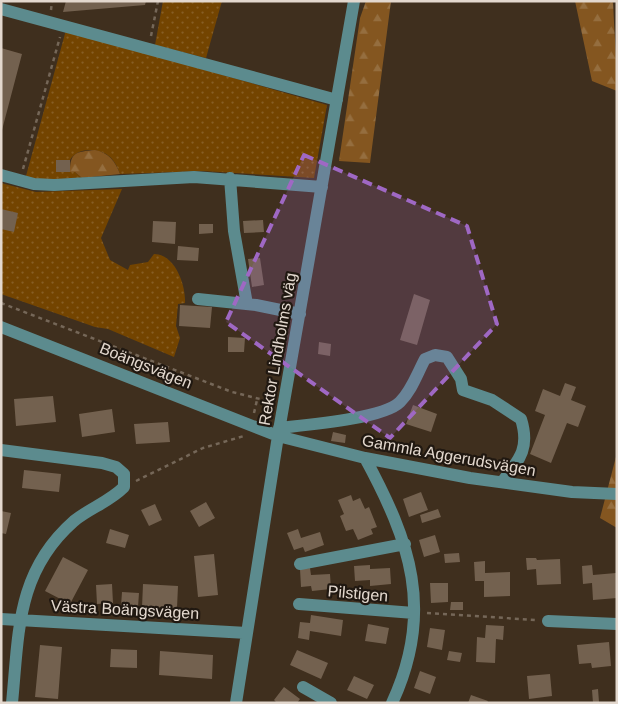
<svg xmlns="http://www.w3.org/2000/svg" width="618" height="704" font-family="Helvetica,sans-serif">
  <defs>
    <pattern id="grass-dots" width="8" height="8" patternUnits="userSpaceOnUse" patternTransform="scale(1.25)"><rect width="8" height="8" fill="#734400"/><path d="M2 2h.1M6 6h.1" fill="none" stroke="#875e24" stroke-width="1.8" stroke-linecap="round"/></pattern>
    <pattern id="forest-firs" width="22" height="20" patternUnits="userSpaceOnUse" patternTransform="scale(1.25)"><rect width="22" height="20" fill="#845620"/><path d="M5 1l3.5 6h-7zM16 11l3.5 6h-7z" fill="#956e3f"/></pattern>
  </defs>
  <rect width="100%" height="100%" fill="#3f2f1e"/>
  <path fill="url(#grass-dots)" d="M163,1H222L206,58L155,45Z
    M66,30L327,105L314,178L203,171L120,174C117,166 114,159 106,154C95,148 77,148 70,160H56V172H75L82,178L39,180L26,176Z
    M1,183L36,192L122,189L101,238L110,260L128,270L130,265L148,262L154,254C175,254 186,285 185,303L178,304L176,326L180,338L174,357L108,329L95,327L1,294Z"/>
  <path fill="url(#forest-firs)" d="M366,1H391L370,163L339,161L360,18Z
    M575,1H613C614,31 617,61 617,91L592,81Z
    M95,150C109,153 115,161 120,174L82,178L75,172H70C70,152 76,152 95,150Z
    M617,453V528L600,518Z"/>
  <path fill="#73614f" d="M66,1H146L145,5L63,12Z
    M1,48L22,54L2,130H1Z
    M56,160H70V172H56Z
    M1,209L18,213L14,232L1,229Z
    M263,220L264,232L244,233L243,221Z
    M153,221L176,222L175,244L152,242Z
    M199,224H213V233L199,234Z
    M178,246L199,248L198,261L177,260Z
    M260,258L264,285L252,287L248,259Z
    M414,294L430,300L417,345L400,340Z
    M180,305L212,307L210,328L179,326Z
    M228,337L245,338L244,352H228Z
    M319,342L331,344L330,356L318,354Z
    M565,383L576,387L571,400L586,406L578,427L567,423L551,463L530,454L545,415L535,411L543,389L560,396Z
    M53,396L56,422L16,426L14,399Z
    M413,405L437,414L431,432L406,424Z
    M112,409L115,432L82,437L79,414Z
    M168,422L170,442L136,444L134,424Z
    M333,432L346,435L345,443L331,441Z
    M24,470L61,474L59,492L22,488Z
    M421,492L428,510L409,517L403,499Z
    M351,495L353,501L360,498L365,509L369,507L377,527L371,529L373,534L358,540L353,529L346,531L340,516L344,514L338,500Z
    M206,502L215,518L199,527L190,511Z
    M155,504L162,520L149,526L141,510Z
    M438,509L441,517L422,523L420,515Z
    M1,511L11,513L6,534L1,533Z
    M110,529L129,535L125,548L106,543Z
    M298,529L301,538L320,532L324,545L305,552L303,547L294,550L287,533Z
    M435,535L440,552L424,557L419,540Z
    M459,553L460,562L445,563L444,554Z
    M214,554L218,595L198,597L194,556Z
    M63,557L88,570L70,604L45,591Z
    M526,558H536L537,560L560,559L561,584L537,585L536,569L527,570Z
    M485,561V573L510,572V596L484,597V581H475L474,562Z
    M370,565V569L390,568L391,584L370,586V580L355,581L354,566Z
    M592,565L593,575L616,573L617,598L593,600L592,583L583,584L582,566Z
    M310,568L311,575L330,574L331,589L312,591L311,586L301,587L300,569Z
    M430,583H448V602L431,603Z
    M112,584L113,603L97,604L96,585Z
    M143,584L178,586L177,608L142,607Z
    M122,592L139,593L138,607L121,606Z
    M451,602H463V610H450Z
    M311,615L343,620L341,636L310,631L309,640L298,638L300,622L310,623Z
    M368,624L389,628L386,644L365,641Z
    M486,625L504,626L503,640L496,639L495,663L476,662L477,637L485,638Z
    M430,628L445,630L442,650L427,647Z
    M609,642L611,666L592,668L591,663L579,664L577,645Z
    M40,645L62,647L58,699L35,697Z
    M111,649L137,650V668L110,667Z
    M297,650L328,663L321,679L290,665Z
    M160,651L213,655L212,679L159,675Z
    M449,651L462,653L460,662L447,660Z
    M420,671L436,677L430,694L414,688Z
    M550,674L552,696L529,699L527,676Z
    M354,676L374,685L367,699L347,690Z
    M284,687L300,699L297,703H277L274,700Z
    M598,689L599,702L593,703L592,690Z
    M471,695L488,701L487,703H468Z"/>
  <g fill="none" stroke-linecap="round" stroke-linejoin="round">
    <path stroke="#756758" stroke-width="2.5" stroke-dasharray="4 4" stroke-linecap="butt" d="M51,10L52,1
      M151,36L158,1
      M23,169L60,37
      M1,303L232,392L272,402
      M254,413L257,400
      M136,481L203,448L244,436
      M427,613L536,620"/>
    <path stroke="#5c8b8e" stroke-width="12" d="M1,9L337,100
      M1,175L34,184L54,185L194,177L322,187
      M230,178L234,231L247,304
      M198,299L256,305L300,314
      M1,327L278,436L365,458L470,478L572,492L617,494
      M279,428C305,425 383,419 400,402C412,390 417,374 425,359L435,355L447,357L461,379L463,390L492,400L521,419C530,448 520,459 502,482
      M1,450L102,463L116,467L124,474V487C109,502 90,508 74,521C16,572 19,632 12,703
      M365,458C410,541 435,611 392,703
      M300,564L405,544
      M299,604L414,613
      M1,619L247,633
      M548,621L617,624
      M303,687L331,703
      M236,703L278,436L354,1"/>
  </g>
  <path fill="#9f68c4" fill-opacity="0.2" stroke="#9f68c4" stroke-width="4" stroke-dasharray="10 6" stroke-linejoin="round" d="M304,155L467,226L497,324L390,438L226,322Z"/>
  <g text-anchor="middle" stroke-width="4.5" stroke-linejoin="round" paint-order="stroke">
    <g font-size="16" fill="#e3d8ce" stroke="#201811">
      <text transform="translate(277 349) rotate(-80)" y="6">Rektor Lindholms väg</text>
      <text transform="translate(146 365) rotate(22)" y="6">Boängsvägen</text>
      <text transform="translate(449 455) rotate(10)" y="6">Gammla Aggerudsvägen</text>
      <text transform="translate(358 593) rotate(5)" y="6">Pilstigen</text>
      <text transform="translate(125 609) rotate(3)" y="6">Västra Boängsvägen</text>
    </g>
  </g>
  <rect width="618" height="704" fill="none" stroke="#e3d8ce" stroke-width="5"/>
</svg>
